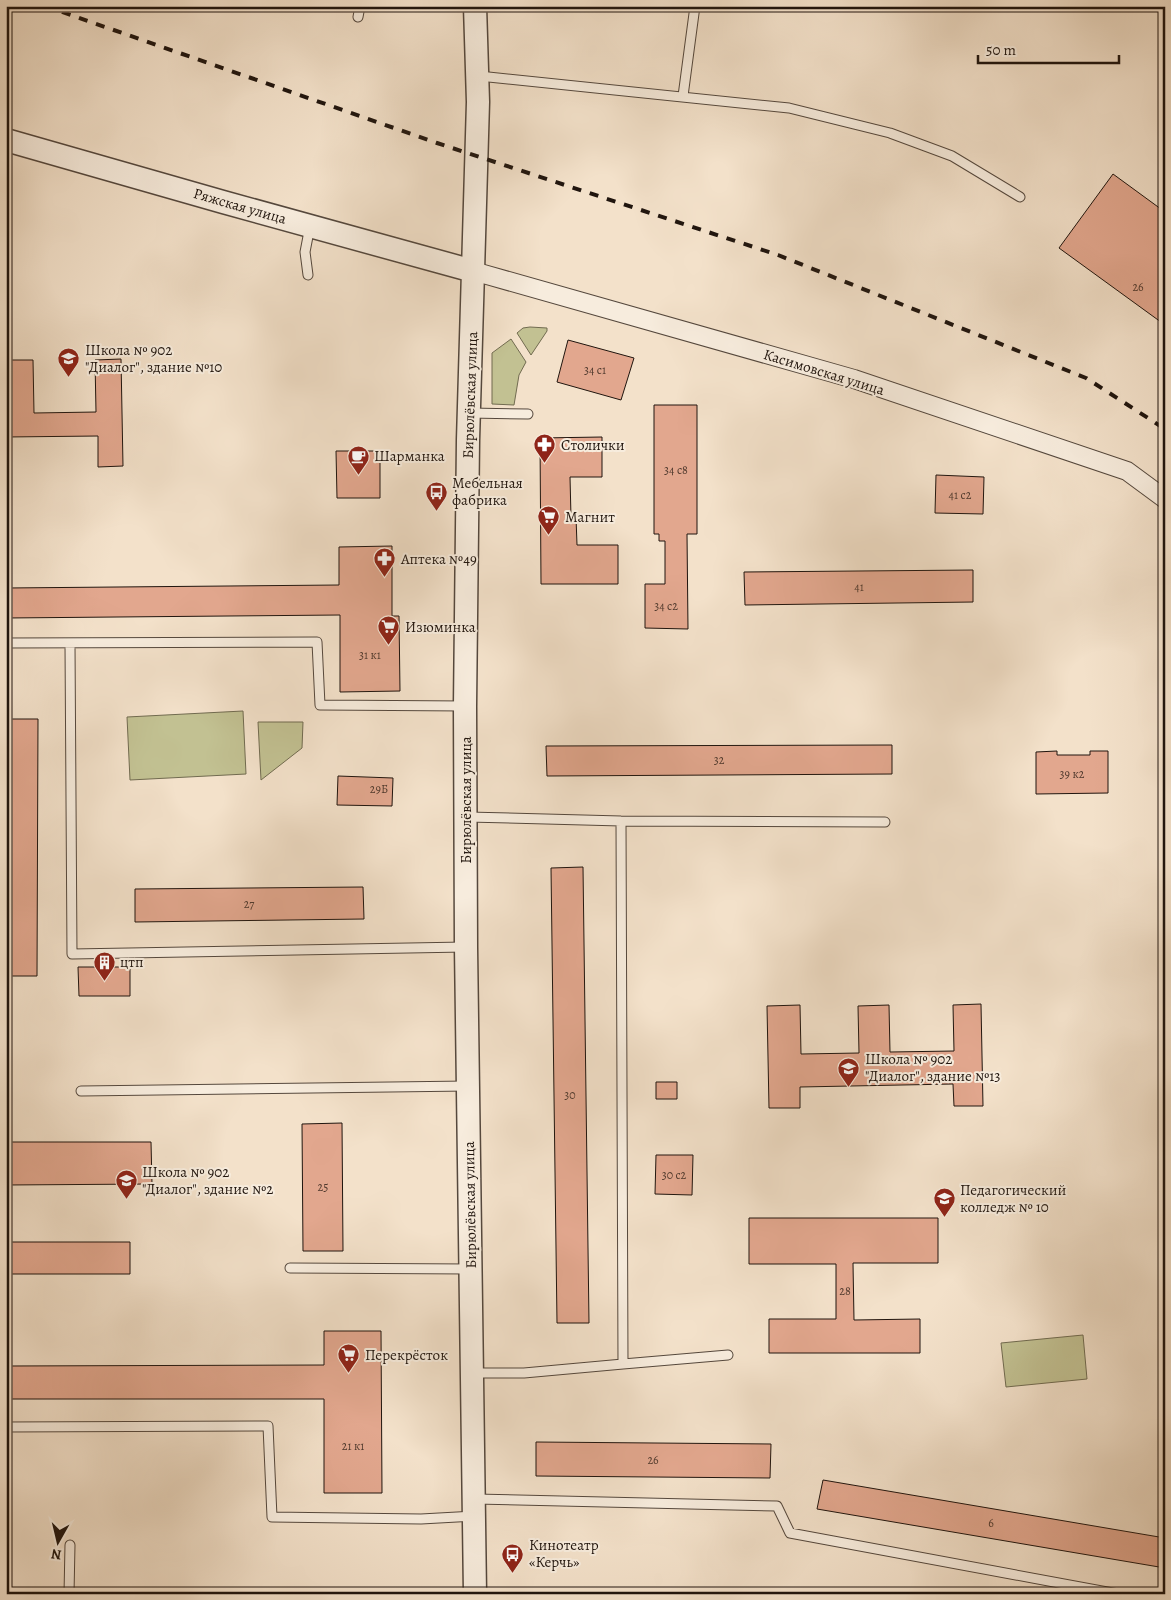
<svg xmlns="http://www.w3.org/2000/svg" width="1171" height="1600" font-family="Alegreya,serif">
  <rect width="100%" height="100%" fill="#f3e1ca"/>
  <filter id="stains"><feTurbulence type="fractalNoise" baseFrequency=".004" numOctaves="4"/><feColorMatrix values="0 0 0 0 .2 0 0 0 0 .09 0 0 0 0 .02 0 0 0 .5 -.17"/></filter>
  <radialGradient id="worn" r=".72"><stop offset=".6" stop-color="#630" stop-opacity="0"/><stop offset="1" stop-color="#630" stop-opacity=".3"/></radialGradient>
  <path fill="#c2c192" stroke="#716b50" d="M530,327L547,328V331L531,355L517,333L523,328Z
    M511,339L526,362L519,375L514,405L492,404V353Z
    M243,711L246,774L130,780L127,717Z
    M258,722H303L302,748L261,780Z
    M1083,1335L1087,1379L1006,1387L1001,1343Z"/>
  <path fill="#e2a78e" stroke="#20150e" d="M1113,174L1165,212V325L1059,248Z
    M568,340L634,358L621,400L557,382Z
    M121,359L123,466L98,467V436L6,437V414H8L7,360H33L34,413L96,412L95,360Z
    M654,405H697V534H687L688,629L645,628V584H665V541H659V534H654Z
    M602,437V477H570L571,517H576L577,545H618V584H541L540,438Z
    M336,451H380V498H337Z
    M936,475L984,477L983,514L935,513Z
    M392,546V616H399L400,691L340,692V615L6,618V588L339,585V547Z
    M973,570V602L745,605L744,572Z
    M6,719H38L37,976H6Z
    M892,745V774L547,776L546,746Z
    M1057,751V755H1090V751H1108V793L1036,794V752Z
    M338,776L393,778L392,806L337,805Z
    M583,867L589,1323H557L551,868Z
    M363,887L364,919L135,922V889Z
    M78,967H130V996H79Z
    M981,1004L983,1106H954L953,1084L800,1087V1108H769L767,1006L800,1005L801,1054L859,1053L858,1006L889,1005L890,1052L954,1051L953,1005Z
    M656,1082H677V1099H656Z
    M342,1123L343,1251H303L302,1124Z
    M6,1142H151L152,1184L6,1185Z
    M656,1155H693L692,1195L655,1194Z
    M749,1218H938V1263H853L854,1320L920,1319V1353H769V1319H836V1264H749Z
    M6,1242H130V1274H6Z
    M324,1331H381L382,1493H324V1399H6V1366L324,1365Z
    M536,1442L771,1444L770,1478L536,1476Z
    M823,1480L1165,1538V1568L817,1509Z"/>
  <g fill="none" stroke-linecap="round" stroke-linejoin="round">
    <defs>
      <path id="service" d="M358,17L360,6
        M479,76L789,108L890,133L952,156L1020,197
        M683,96L695,6
        M308,275L305,252L310,226
        M469,413L528,414
        M6,643L317,642L320,705L465,706
        M70,644L72,954L465,947
        M467,817L621,821L885,822
        M81,1091L468,1086
        M290,1268L470,1269
        M623,1364L728,1355
        M472,1373H524L623,1364L621,821
        M6,1427L268,1426L272,1517L421,1519L475,1516
        M475,1499L777,1506L790,1533L1118,1594
        M69,1594L70,1545"/>
      <path id="minor" d="M473,271L854,379L1127,471L1165,499"/>
      <path id="tertiary" d="M475,6L478,102L468,440L465,706L466,947L475,1594
        M6,140L223,202L473,271"/>
    </defs>
    <use href="#service" stroke="#55483d" stroke-width="11"/>
    <use href="#minor" stroke="#55483d" stroke-width="20"/>
    <use href="#tertiary" stroke="#55483d" stroke-width="25"/>
    <use href="#service" stroke="#f7ecdd" stroke-width="9"/>
    <use href="#minor" stroke="#f7ecdd" stroke-width="18"/>
    <use href="#tertiary" stroke="#f7ecdd" stroke-width="22"/>
    <path stroke="#20150e" stroke-width="4" stroke-dasharray="9 9" stroke-linecap="butt" d="M45,6L437,143L778,255L1086,378L1165,429"/>
  </g>
  <defs>
    <symbol id="school-pin" viewBox="-11 -11 22 30"><path d="M0 17L-7.5 6A9.5 9.5 0 1 1 7.5 6Z" fill="#8f2418" stroke="#f7ecdd"/><path d="M0-5L7-2L0 1L-7-2ZM-4 1L0 2.5L4 1V4Q0 6-4 4Z" fill="#fff"/></symbol>
    <symbol id="pharmacy-pin" viewBox="-11 -11 22 30"><path d="M0 17L-7.5 6A9.5 9.5 0 1 1 7.5 6Z" fill="#8f2418" stroke="#f7ecdd"/><path d="M-2-6h4v4h4v4h-4v4h-4v-4h-4v-4h4Z" fill="#fff"/></symbol>
    <symbol id="cafe-pin" viewBox="-11 -11 22 30"><path d="M0 17L-7.5 6A9.5 9.5 0 1 1 7.5 6Z" fill="#8f2418" stroke="#f7ecdd"/><path d="M-5.5-4.5H6V0H3Q3 3.5 0 3.5H-2.5Q-5.5 3.5-5.5 0ZM3-3.2v2h1.7v-2ZM-6 4.5H4V6H-6Z" fill="#fff"/></symbol>
    <symbol id="bus-pin" viewBox="-11 -11 22 30"><path d="M0 17L-7.5 6A9.5 9.5 0 1 1 7.5 6Z" fill="#8f2418" stroke="#f7ecdd"/><path d="M-5-6H5V4H4V6H2V4H-2V6H-4V4H-5ZM-3.5-4V0h7V-4ZM-3.5 1.2v1.5H-2V1.2ZM2 1.2v1.5H3.5V1.2Z" fill="#fff"/></symbol>
    <symbol id="supermarket-pin" viewBox="-11 -11 22 30"><path d="M0 17L-7.5 6A9.5 9.5 0 1 1 7.5 6Z" fill="#8f2418" stroke="#f7ecdd"/><path d="M-6-5.5h2.5l.6 2H6L4.5 2H-2.5L-4.4-4H-6ZM-1.5 3.2a1.3 1.3 0 1 0 .1 0ZM3 3.2a1.3 1.3 0 1 0 .1 0Z" fill="#fff"/></symbol>
    <symbol id="building-pin" viewBox="-11 -11 22 30"><path d="M0 17L-7.5 6A9.5 9.5 0 1 1 7.5 6Z" fill="#8f2418" stroke="#f7ecdd"/><path d="M-4-6H4V6H1V3H-1V6H-4ZM-2.5-4.3h1.7v1.8h-1.7ZM.8-4.3h1.7v1.8H.8ZM-2.5-1h1.7V.8h-1.7ZM.8-1h1.7V.8H.8Z" fill="#fff"/></symbol>
    <symbol id="university-pin" viewBox="-11 -11 22 30"><path d="M0 17L-7.5 6A9.5 9.5 0 1 1 7.5 6Z" fill="#8f2418" stroke="#f7ecdd"/><path d="M0-5L7-2L0 1L-7-2ZM-4 1L0 2.5L4 1V4Q0 6-4 4Z" fill="#fff"/></symbol>
  </defs>
  <g fill-rule="evenodd">
    <use href="#school-pin" x="56" y="346" width="25" height="34"/>
    <use href="#pharmacy-pin" x="532" y="432" width="25" height="34"/>
    <use href="#cafe-pin" x="346" y="444" width="25" height="34"/>
    <use href="#bus-pin" x="424" y="480" width="25" height="34"/>
    <use href="#supermarket-pin" x="536" y="504" width="25" height="34"/>
    <use href="#pharmacy-pin" x="372" y="546" width="25" height="34"/>
    <use href="#supermarket-pin" x="376" y="614" width="25" height="34"/>
    <use href="#building-pin" x="92" y="950" width="25" height="34"/>
    <use href="#school-pin" x="836" y="1056" width="25" height="34"/>
    <use href="#school-pin" x="114" y="1168" width="25" height="34"/>
    <use href="#university-pin" x="932" y="1186" width="25" height="34"/>
    <use href="#supermarket-pin" x="336" y="1342" width="25" height="34"/>
    <use href="#bus-pin" x="500" y="1542" width="25" height="34"/>
  </g>
  <g text-anchor="middle" stroke-width="4" stroke-linejoin="round" paint-order="stroke">
    <g font-size="12" fill="#503a2e">
      <text x="1138" y="291">26</text>
      <text x="595" y="374">34 с1</text>
      <text x="676" y="474">34 с8</text>
      <text x="960" y="499">41 с2</text>
      <text x="859" y="591">41</text>
      <text x="666" y="610">34 с2</text>
      <text x="370" y="659">31 к1</text>
      <text x="719" y="764">32</text>
      <text x="1072" y="778">39 к2</text>
      <text x="379" y="793">29Б</text>
      <text x="249" y="908">27</text>
      <text x="570" y="1099">30</text>
      <text x="674" y="1179">30 с2</text>
      <text x="323" y="1191">25</text>
      <text x="845" y="1295">28</text>
      <text x="353" y="1450">21 к1</text>
      <text x="653" y="1464">26</text>
      <text x="991" y="1527">6</text>
    </g>
    <g font-size="15" fill="#20150e" stroke="#f7ecdd">
      <text transform="translate(240 206) rotate(16)" y="5">Ряжская улица</text>
      <text transform="translate(824 372) rotate(17)" y="5">Касимовская улица</text>
      <text transform="translate(470 395) rotate(-88)" y="5">Бирюлёвская улица</text>
      <text transform="translate(466 800) rotate(-90)" y="5">Бирюлёвская улица</text>
      <text transform="translate(470 1205) rotate(-91)" y="5">Бирюлёвская улица</text>
    </g>
    <g font-size="15" fill="#20150e" stroke="#f7ecdd" text-anchor="start">
      <text x="85" y="355">Школа № 902<tspan x="85" dy="17">"Диалог", здание №10</tspan></text>
      <text x="561" y="450">Столички</text>
      <text x="374" y="461">Шарманка</text>
      <text x="452" y="488">Мебельная<tspan x="452" dy="17">фабрика</tspan></text>
      <text x="565" y="522">Магнит</text>
      <text x="401" y="564">Аптека №49</text>
      <text x="405" y="632">Изюминка</text>
      <text x="120" y="967">цтп</text>
      <text x="865" y="1064">Школа № 902<tspan x="865" dy="17">"Диалог", здание №13</tspan></text>
      <text x="142" y="1177">Школа № 902<tspan x="142" dy="17">"Диалог", здание №2</tspan></text>
      <text x="960" y="1195">Педагогический<tspan x="960" dy="17">колледж № 10</tspan></text>
      <text x="365" y="1360">Перекрёсток</text>
      <text x="529" y="1550">Кинотеатр<tspan x="529" dy="17">«Керчь»</tspan></text>
    </g>
  </g>
  <rect width="1171" height="1600" fill="none" stroke="#f3e1ca" stroke-width="25"/>
  <rect x="8" y="8" width="1156" height="1585" fill="none" stroke="#20150e" stroke-width="2.5"/>
  <rect x="12" y="12" width="1146" height="1575" fill="none" stroke="#20150e"/>
  <g transform="translate(58 1542) rotate(188)" stroke="#f7ecdd" stroke-width="4" paint-order="stroke">
  <path d="M0-4L9 19L0 12L-9 19Z" fill="#20150e"/>
  <text y="-8" font-size="14" font-weight="bold" text-anchor="middle" fill="#20150e">N</text>
  </g>
  <path d="M978 55v8h141v-8" fill="none" stroke="#20150e" stroke-width="2.5"/>
  <text x="986" y="55" font-size="15" fill="#20150e" stroke="#f7ecdd" stroke-width="4" paint-order="stroke">50 m</text>
  <rect width="100%" height="100%" filter="url(#stains)"/>
  <rect width="100%" height="100%" fill="url(#worn)"/>
</svg>
